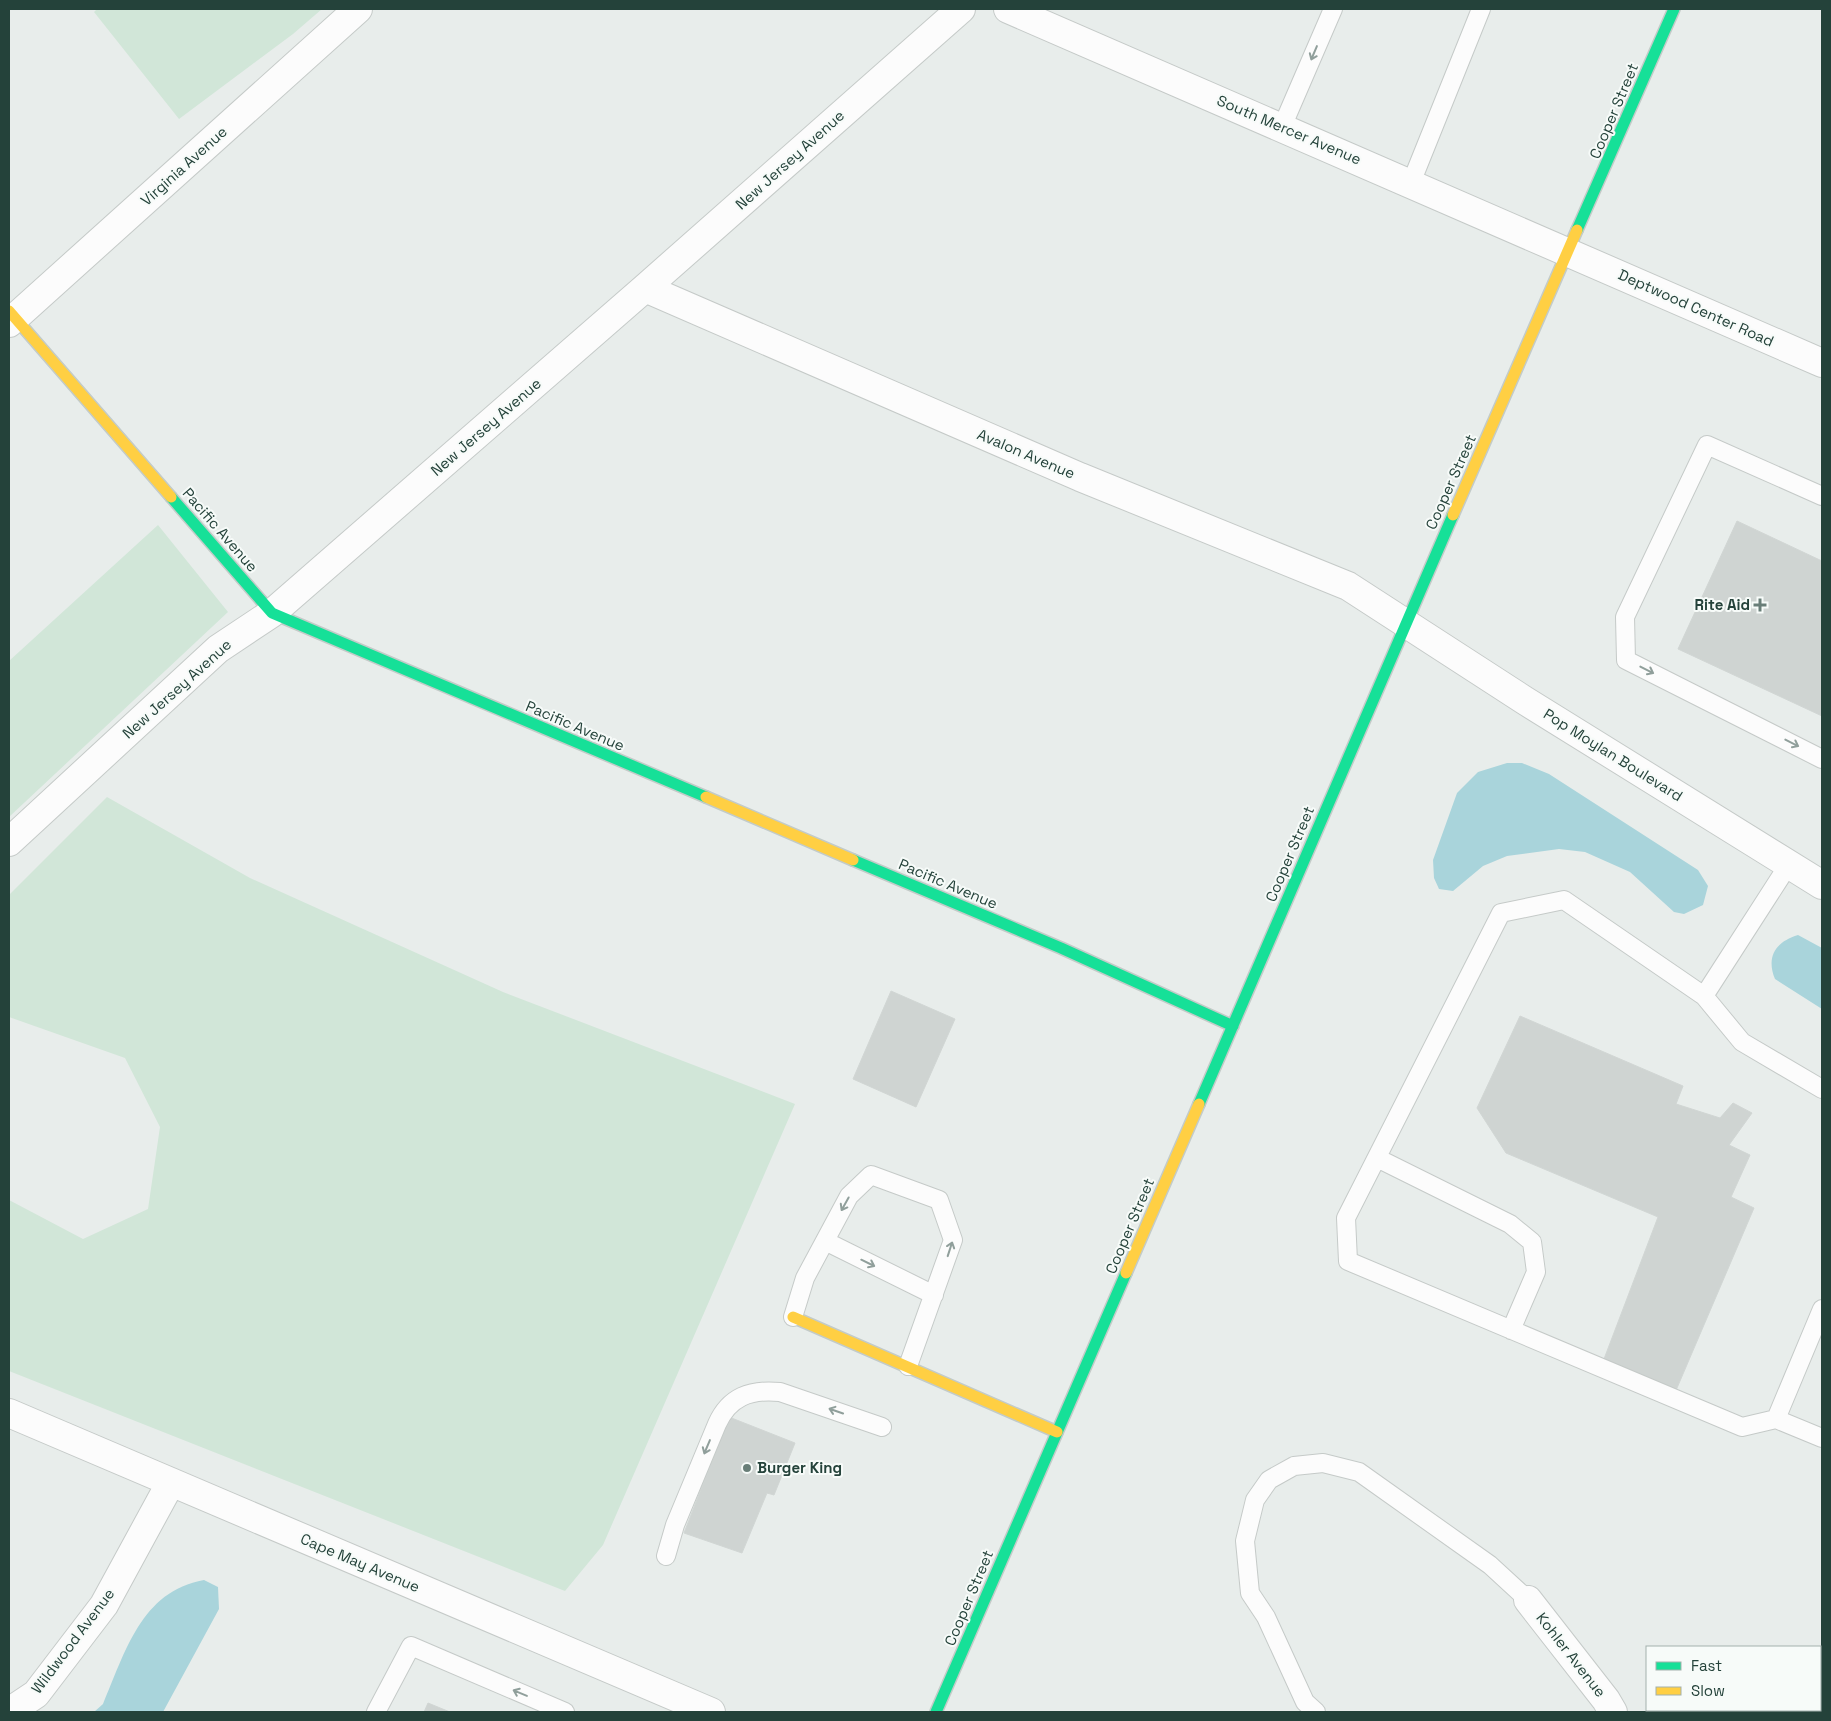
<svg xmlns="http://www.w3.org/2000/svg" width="1831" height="1721" font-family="'Space Grotesk',sans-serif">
  <rect width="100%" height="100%" fill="#e8edeb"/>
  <path fill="#d1e6d8" d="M97,9H322L293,34L179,119L94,12Z
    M158,525L228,612L9,817V661Z
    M107,797L250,878L503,992L795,1104L603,1545L565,1591L9,1371V1200L83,1239L148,1209L160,1127L125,1058L9,1017V895Z"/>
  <path fill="#a9d4db" d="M1507,763H1522L1549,774L1698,870L1708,886L1703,905L1684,914L1674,912L1630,872L1585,852L1559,849L1507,856L1483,866L1453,891L1439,889L1434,878L1433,860L1457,793L1478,772Z
    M1798,935L1822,948V1009L1775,979C1766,957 1775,942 1798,935Z
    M204,1580L218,1587L219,1609L163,1712H94L103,1704C125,1653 141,1591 204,1580Z"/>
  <path fill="#cfd4d2" stroke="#d1d6d4" d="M1737,521L1822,561V716L1678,649Z
    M891,991L955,1019L916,1107L853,1079Z
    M1520,1016L1683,1086L1676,1104L1720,1118L1733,1103L1752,1113L1729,1145L1750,1155L1731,1197L1754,1208L1674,1395L1633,1381L1604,1359L1658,1217L1506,1153L1477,1108Z
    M729,1417L795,1443L774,1495L767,1493L742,1553L684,1533Z
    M428,1703L450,1712H424Z"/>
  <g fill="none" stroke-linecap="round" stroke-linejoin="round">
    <defs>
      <path id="lane" d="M1282,127L1333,9
        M1411,183L1481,9
        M1822,496L1707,445L1625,617L1626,660L1822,759
        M1704,996L1789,864
        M1822,1089L1742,1042L1704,996L1564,900L1501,913L1346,1218L1348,1261L1742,1427L1776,1419L1822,1438
        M1377,1158L1510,1224L1532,1242L1536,1272L1511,1330
        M825,1241L934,1295
        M793,1317L805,1278L849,1196L871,1175L939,1200L953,1240L908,1366
        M1776,1419L1822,1309
        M666,1556L675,1525L717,1424C729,1397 750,1389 780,1392L882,1427
        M376,1712L411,1646L565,1712
        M1316,1712L1305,1702L1266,1617L1250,1593L1245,1541L1255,1500L1269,1480L1294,1466L1323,1463L1359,1472L1490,1565L1528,1600"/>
      <path id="street" d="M1008,9L1822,363
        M645,288L1080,477L1348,586L1524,700L1822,885
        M9,323L358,9
        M9,842L218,649L272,613L645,288L961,9
        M9,1413L711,1712
        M1528,1600L1606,1700L1613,1712
        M9,1712L36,1694L104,1605L171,1482"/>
      <path id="fast" d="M1577,230L1674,9
        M171,497L272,613L706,797
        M853,860L1061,948L1233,1026
        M1199,1104L1453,515
        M936,1712L1126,1273"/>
      <path id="slow" d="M9,311L171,497
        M1453,515L1577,230
        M706,797L853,860
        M1126,1273L1199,1104
        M793,1317L1057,1432"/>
    </defs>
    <use href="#lane" stroke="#c5cac8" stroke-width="20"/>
    <use href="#street" stroke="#c5cac8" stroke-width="30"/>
    <use href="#fast" stroke="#c3cbc8" stroke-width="14"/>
    <use href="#slow" stroke="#c3cbc8" stroke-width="14"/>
    <use href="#lane" stroke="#fcfcfc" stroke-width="18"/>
    <use href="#street" stroke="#fcfcfc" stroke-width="28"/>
    <use href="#fast" stroke="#16e098" stroke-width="11"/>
    <use href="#slow" stroke="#ffcf43" stroke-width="11"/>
  </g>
  <defs><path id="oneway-shaft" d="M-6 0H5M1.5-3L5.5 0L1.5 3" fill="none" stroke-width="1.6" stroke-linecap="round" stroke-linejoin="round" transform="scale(1.25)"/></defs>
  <g stroke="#909f9b">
    <use href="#oneway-shaft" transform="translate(1314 53) rotate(113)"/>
    <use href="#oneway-shaft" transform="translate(1647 670) rotate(27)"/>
    <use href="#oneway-shaft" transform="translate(1792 743) rotate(27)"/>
    <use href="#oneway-shaft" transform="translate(845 1204) rotate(119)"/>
    <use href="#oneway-shaft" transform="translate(950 1249) rotate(-72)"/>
    <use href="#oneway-shaft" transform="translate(868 1263) rotate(26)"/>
    <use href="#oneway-shaft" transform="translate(836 1411) rotate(-161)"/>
    <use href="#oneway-shaft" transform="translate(707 1447) rotate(113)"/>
    <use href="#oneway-shaft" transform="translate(520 1693) rotate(-157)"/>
  </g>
  <g fill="#697e78" stroke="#f7fbf9" stroke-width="2">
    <path d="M1757.5 597.5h5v5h5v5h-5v5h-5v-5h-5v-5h5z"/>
    <circle cx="747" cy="1468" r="5"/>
  </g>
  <g text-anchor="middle" stroke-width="4" stroke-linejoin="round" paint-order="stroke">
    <g font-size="15" fill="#24423a" stroke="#f7fbf9">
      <text transform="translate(1614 111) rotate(-67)" y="5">Cooper Street</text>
      <text transform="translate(1289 130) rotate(23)" y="5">South Mercer Avenue</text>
      <text transform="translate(790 160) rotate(-42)" y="5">New Jersey Avenue</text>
      <text transform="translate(184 166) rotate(-42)" y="5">Virginia Avenue</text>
      <text transform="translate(1696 308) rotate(24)" y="5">Deptwood Center Road</text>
      <text transform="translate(486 427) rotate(-41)" y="5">New Jersey Avenue</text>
      <text transform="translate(1026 454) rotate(23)" y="5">Avalon Avenue</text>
      <text transform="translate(1451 482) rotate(-66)" y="5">Cooper Street</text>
      <text transform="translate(220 530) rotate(49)" y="5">Pacific Avenue</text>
      <text transform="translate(177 689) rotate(-42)" y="5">New Jersey Avenue</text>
      <text transform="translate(575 726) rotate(23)" y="5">Pacific Avenue</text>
      <text transform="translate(1613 755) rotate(32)" y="5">Pop Moylan Boulevard</text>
      <text transform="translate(1290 854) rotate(-67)" y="5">Cooper Street</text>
      <text transform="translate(948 884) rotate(23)" y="5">Pacific Avenue</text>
      <text transform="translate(1130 1226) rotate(-67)" y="5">Cooper Street</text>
      <text transform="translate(360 1563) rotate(23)" y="5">Cape May Avenue</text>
      <text transform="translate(969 1598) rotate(-67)" y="5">Cooper Street</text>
      <text transform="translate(73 1641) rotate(-53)" y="5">Wildwood Avenue</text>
      <text transform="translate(1571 1655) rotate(52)" y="5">Kohler Avenue</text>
    </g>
    <g font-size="15" font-weight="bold" fill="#24423a" stroke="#f7fbf9" text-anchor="end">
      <text x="1750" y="610">Rite Aid</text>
      <text x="757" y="1473" text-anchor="start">Burger King</text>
    </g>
  </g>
  <rect width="1831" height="1721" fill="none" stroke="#24423a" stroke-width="20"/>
  <rect x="1646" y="1646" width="175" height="65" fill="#f7fbf9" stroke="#a3b1ad"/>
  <rect x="1656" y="1662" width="25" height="8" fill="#16e098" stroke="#a3b1ad"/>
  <text x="1691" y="1671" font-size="15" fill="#24423a">Fast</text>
  <rect x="1656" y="1687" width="25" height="8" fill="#ffcf43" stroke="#a3b1ad"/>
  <text x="1691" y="1696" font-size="15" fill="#24423a">Slow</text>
</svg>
